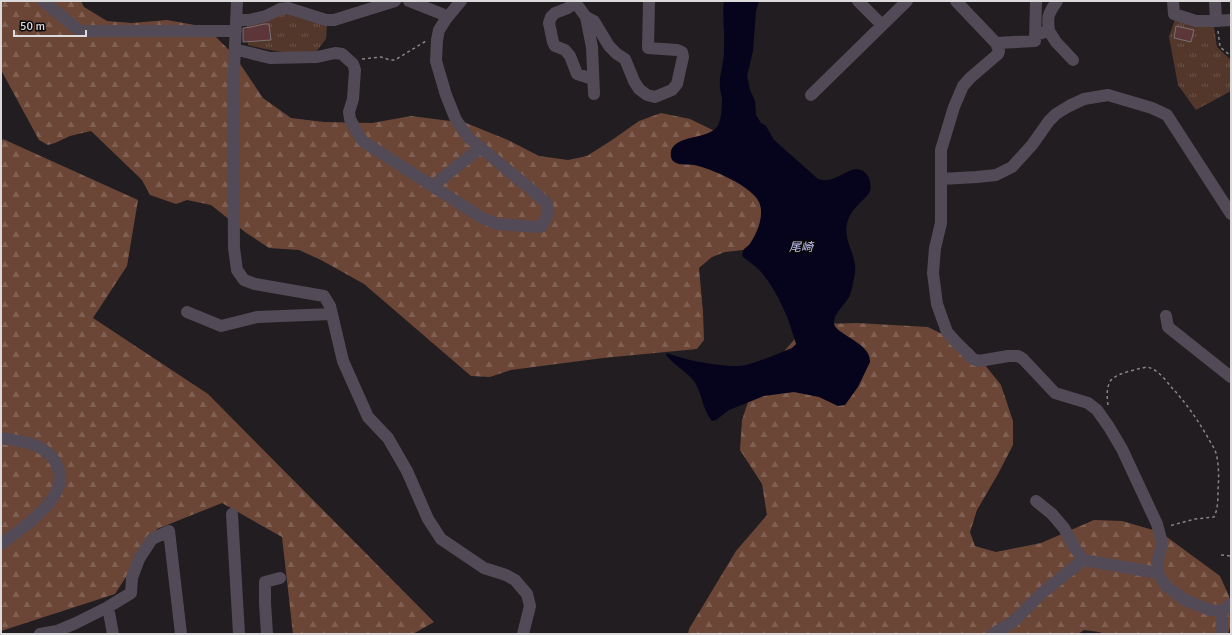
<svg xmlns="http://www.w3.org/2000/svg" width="1232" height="635" font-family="Signika,'Noto Sans JP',sans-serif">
  <defs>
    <pattern id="grass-tufts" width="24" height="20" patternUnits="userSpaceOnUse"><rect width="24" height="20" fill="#53372b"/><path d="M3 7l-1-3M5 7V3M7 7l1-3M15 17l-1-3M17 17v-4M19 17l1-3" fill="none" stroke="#6b5349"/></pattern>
    <pattern id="forest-firs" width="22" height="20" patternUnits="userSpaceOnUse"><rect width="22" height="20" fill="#6b4637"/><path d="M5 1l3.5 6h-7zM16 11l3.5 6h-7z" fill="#806053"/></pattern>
  </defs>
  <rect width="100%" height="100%" fill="#211d20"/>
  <path fill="url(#grass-tufts)" d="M287,11L327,24L326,39L316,52C293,55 270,51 248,45L247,24Z
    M1175,19L1214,27L1217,47L1231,60V91L1196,110L1178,85L1169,37Z"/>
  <path fill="url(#forest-firs)" d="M1,1H81L84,7L107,21L132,23L167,20L206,27L234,55L263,98L291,118L324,122L372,123L411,116L466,123L508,140L539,156L568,160L587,156L612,140L639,121L661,113L690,119L727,137L769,169L772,247L725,252L712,257L699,268L703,312L704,340L697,349L603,358L511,370L490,377L471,376L364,284L321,260L299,250L269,248L245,232L211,205L187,200L176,204L150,195L142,180L91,131L70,136L55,143L48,145L39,140L1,70Z
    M3,139L138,200L127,266L93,318L208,394L434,622L413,634H293L282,537L222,503L157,529L115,594L1,631V143Z
    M857,323L928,327L972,349L1001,385L1013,421V445L998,474L977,510L970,532L975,546L996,552L1041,543L1094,520L1122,521L1160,532L1220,576L1229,596L1231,604V625L1228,634H1105L1099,632L1084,630L1078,634H688L689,629L736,551L767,515L762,484L740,450L742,420L753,387L800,333L822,324Z"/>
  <path fill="#06031c" d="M724,1H759L756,11L753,51L747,76L750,90L755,101L756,115L761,123L766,126L774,140L818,179C836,185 848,165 861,170C869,173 873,185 869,193C866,198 861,201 857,206C852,211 848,218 847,224C843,240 857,256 855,272C854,279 852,289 850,295C846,304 832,315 834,324C837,335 871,343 870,362L858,387L845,405L838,406L819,397L794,392L764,396L729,410L716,420L712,421C702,409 702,392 694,381C686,371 674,365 666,355L667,353C683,360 730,369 746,365C762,361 777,354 792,348L796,344C789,319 779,294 762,273C757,267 750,262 743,257C742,254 742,255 743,251C744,248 747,247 749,245C757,234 765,215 759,202C752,186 710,168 694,165C687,164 678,166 673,161C670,158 670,150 673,147C682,135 707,139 717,127C722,120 722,106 722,98C721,94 720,90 720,86C719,77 722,70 723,62C724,57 724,52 724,47C725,32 722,14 724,1Z"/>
  <path fill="#5d363a" stroke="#797373" d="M264,24H269L271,40L243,42V28L251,27Z
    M1176,26L1194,30L1191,42L1174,38Z"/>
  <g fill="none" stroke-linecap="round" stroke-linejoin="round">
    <path stroke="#888587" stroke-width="1.5" stroke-dasharray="3 3" stroke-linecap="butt" d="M1218,31L1220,47L1231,56
      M362,59L381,57L390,60H395L426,41
      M1108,405C1107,398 1106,387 1111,380C1117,373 1138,369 1147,367C1158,369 1166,381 1173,389C1186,403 1197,419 1207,436C1210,442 1214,447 1216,453C1219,465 1219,477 1218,490C1218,499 1218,509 1214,517L1195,519L1169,526
      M1221,555L1231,556"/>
    <path stroke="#534a58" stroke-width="12" d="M43,1L80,31H236
      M237,1L233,91L234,248L237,270L244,280L255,284L324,296L330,306L343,361L368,417L388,438L407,471L428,519L441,539L484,568L506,575L515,580L527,594L530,606L523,634
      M409,1L442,14L446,19
      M576,1L568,8L555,13L551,17L549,23L553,42L555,46L565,50L570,56L577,74L593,79
      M858,1L882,25
      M956,1L996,43L999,51L998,54L970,78L963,86L954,107L941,150V223L935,248L933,273L937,304L947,332L956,342L973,359L979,361L1008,356H1018L1023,359L1055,393L1088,403L1097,410L1109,427L1122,449L1157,524L1161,539V548L1158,559V573L1165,585L1185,600L1210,610L1222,611L1231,604
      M1173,1L1174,14L1196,21H1216L1231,20
      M1215,1L1216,21
      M575,2L586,17L594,21L609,46L617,54L625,59L634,81L639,89L647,95L655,97L672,90L677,84L683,57L682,52L677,50L648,48L649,1
      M586,17L592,47L594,94
      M236,20H249L266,16L280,9L288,8L326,20H334L395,1
      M1049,31L1056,42L1073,60
      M1035,35L1049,31C1047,16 1048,14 1057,1
      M996,43L1035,41L1036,1
      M235,51H242L270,58L317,57L335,53L342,54L353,64L355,70L353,99L349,112L350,119L359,136L364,142L482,218L498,224L537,227L542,226L548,214L547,204L533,191L469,138L456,120L446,95L436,61L437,40L439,30L446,19L461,1
      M811,95L907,1
      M941,179L977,177L996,175L1012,167L1032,145L1049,121L1056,114L1069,106L1084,99L1108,95L1152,108L1167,115L1231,214
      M434,187L440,180L480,148
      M187,312L221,326L257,317L332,314
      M1166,316L1168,327L1231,377
      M1,438C12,440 24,441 34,445C44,448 55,458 58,468C59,471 61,476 60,480C59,503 19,531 1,544
      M1036,501L1052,514L1064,528L1075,548L1083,560
      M232,514L239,634
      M40,634L57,631L76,623L108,607
      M113,634L108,607L131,593L132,578L139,559L152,539L169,531L181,634
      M267,634L265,603V582L280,578
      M993,634L1013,622L1042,593L1083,560L1158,573
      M1221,634L1222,611"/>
  </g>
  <g text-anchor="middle" stroke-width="4" stroke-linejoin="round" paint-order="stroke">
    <g font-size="12" font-style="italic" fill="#c3c5f6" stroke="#0a0809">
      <text x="801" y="251">尾崎</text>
    </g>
  </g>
  <rect width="1232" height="635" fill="none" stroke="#dddadc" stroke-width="4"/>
  <path d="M14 30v6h72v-6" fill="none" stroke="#dddadc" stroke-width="2"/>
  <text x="20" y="30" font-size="12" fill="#dddadc" stroke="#0a0809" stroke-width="3" paint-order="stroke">50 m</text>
</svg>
